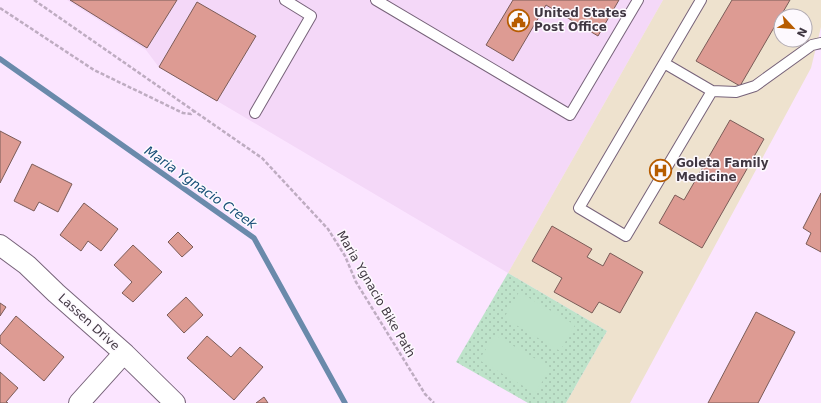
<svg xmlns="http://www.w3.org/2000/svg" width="821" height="403" font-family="'DejaVu Sans',sans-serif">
  <defs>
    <pattern id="park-dots" width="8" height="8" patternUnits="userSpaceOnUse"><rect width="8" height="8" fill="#bee3ca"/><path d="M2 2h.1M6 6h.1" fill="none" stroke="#a4c3af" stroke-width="1.8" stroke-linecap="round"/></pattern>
  </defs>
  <rect width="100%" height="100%" fill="#fbe5ff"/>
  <path fill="#f4d8f8" d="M67,0H663L508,273L158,66L146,50Z"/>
  <path fill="#eee2ce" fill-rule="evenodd" d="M663,0H821V27L811,68L630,403H566L607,331L508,273ZM781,16H805V40H781Z"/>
  <path fill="url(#park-dots)" d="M508,273L607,331L566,403H528L456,362Z"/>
  <path fill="#bee3ca" d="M519,292L575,325L560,351L504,318Z
    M495,335L551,368L535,393L479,360Z"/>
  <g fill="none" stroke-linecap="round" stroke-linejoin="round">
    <path stroke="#6a8aab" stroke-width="5.5" d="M0,59L254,238L345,403"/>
  </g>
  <path fill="#dd9b93" stroke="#7b5c58" d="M70,0H177L147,48Z
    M513,0H619L598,36L546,5L513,61L486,45Z
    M732,0H790L740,86L696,61Z
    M197,2L256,36L217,101L159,67Z
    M730,120L764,139L702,248L659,223L675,195L684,200Z
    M0,131L21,142L0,183Z
    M32,164L72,184L58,212L39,202L34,211L14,201Z
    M821,193V252L806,244L811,233L803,228Z
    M84,203L118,229L101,251L88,241L81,251L60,235Z
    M552,226L592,249L587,257L603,266L610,253L643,272L620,313L599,302L592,313L554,292L562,278L532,261Z
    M178,232L193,247L182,257L168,242Z
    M133,245L162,272L133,302L122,293L132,282L114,265Z
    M186,297L203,315L184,333L167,315Z
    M0,303L6,307L0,316Z
    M756,312L795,332L758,403H708Z
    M16,316L64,357L44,381L0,343V336Z
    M207,336L231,357L240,347L263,367L234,400L187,358Z
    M0,372L18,388L6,402L8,403H0Z
    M264,397L268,403H256Z"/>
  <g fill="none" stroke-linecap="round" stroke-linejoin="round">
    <defs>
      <path id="lane" d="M376,0L570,115L638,0
        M701,0L579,208L626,236L712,91L736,92L755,86L812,45L821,43
        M664,63L712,91
        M255,113L311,16L285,0"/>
      <path id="street" d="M0,245L27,265L56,293L124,353L175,403
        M79,403L124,353"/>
    </defs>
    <use href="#lane" stroke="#77637a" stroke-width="12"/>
    <use href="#street" stroke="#77637a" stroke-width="22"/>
    <path stroke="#beacc1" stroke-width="2.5" stroke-dasharray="4 2" stroke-linecap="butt" d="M34,0L194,111
      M0,8L94,70L183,113L191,114L194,111L262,158L328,229L345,256L356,282L425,394L434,403"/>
    <use href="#lane" stroke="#fff" stroke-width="10"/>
    <use href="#street" stroke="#fff" stroke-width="20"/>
  </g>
  <defs>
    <symbol id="civic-ring" viewBox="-11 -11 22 22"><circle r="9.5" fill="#fdf9fe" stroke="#b75c00" stroke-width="1.5"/><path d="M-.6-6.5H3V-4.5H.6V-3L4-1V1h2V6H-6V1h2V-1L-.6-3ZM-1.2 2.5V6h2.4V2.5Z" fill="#b75c00"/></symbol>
    <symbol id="hospital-ring" viewBox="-11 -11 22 22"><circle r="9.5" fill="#fdf9fe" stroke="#b75c00" stroke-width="1.5"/><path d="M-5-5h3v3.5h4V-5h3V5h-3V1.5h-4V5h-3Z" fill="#b75c00"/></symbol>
  </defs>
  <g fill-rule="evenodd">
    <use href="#civic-ring" x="506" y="8" width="25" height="25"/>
    <use href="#hospital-ring" x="648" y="158" width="25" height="25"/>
  </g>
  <g text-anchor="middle" stroke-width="3" stroke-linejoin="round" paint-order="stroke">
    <g font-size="12" font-weight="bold" fill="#403742" stroke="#fdf9fe" text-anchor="start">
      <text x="534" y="17">United States<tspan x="534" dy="14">Post Office</tspan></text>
      <text x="676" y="167">Goleta Family<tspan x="676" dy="14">Medicine</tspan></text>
    </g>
    <g font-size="12" fill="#403742" stroke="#fdf9fe">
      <text transform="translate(376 294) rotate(60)" y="4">Maria Ygnacio Bike Path</text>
      <text transform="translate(89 322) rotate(42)" y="4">Lassen Drive</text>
    </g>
    <g font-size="13" font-style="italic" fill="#174e77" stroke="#fdf9fe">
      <text transform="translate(201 187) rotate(35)" y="5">Maria Ygnacio Creek</text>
    </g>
  </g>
  <g transform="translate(793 28) rotate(116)"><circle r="19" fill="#fdf9fe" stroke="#b1abb3"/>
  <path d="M0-3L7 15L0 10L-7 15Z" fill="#b75c00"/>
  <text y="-6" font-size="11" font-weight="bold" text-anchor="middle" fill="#403742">N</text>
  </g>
</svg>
